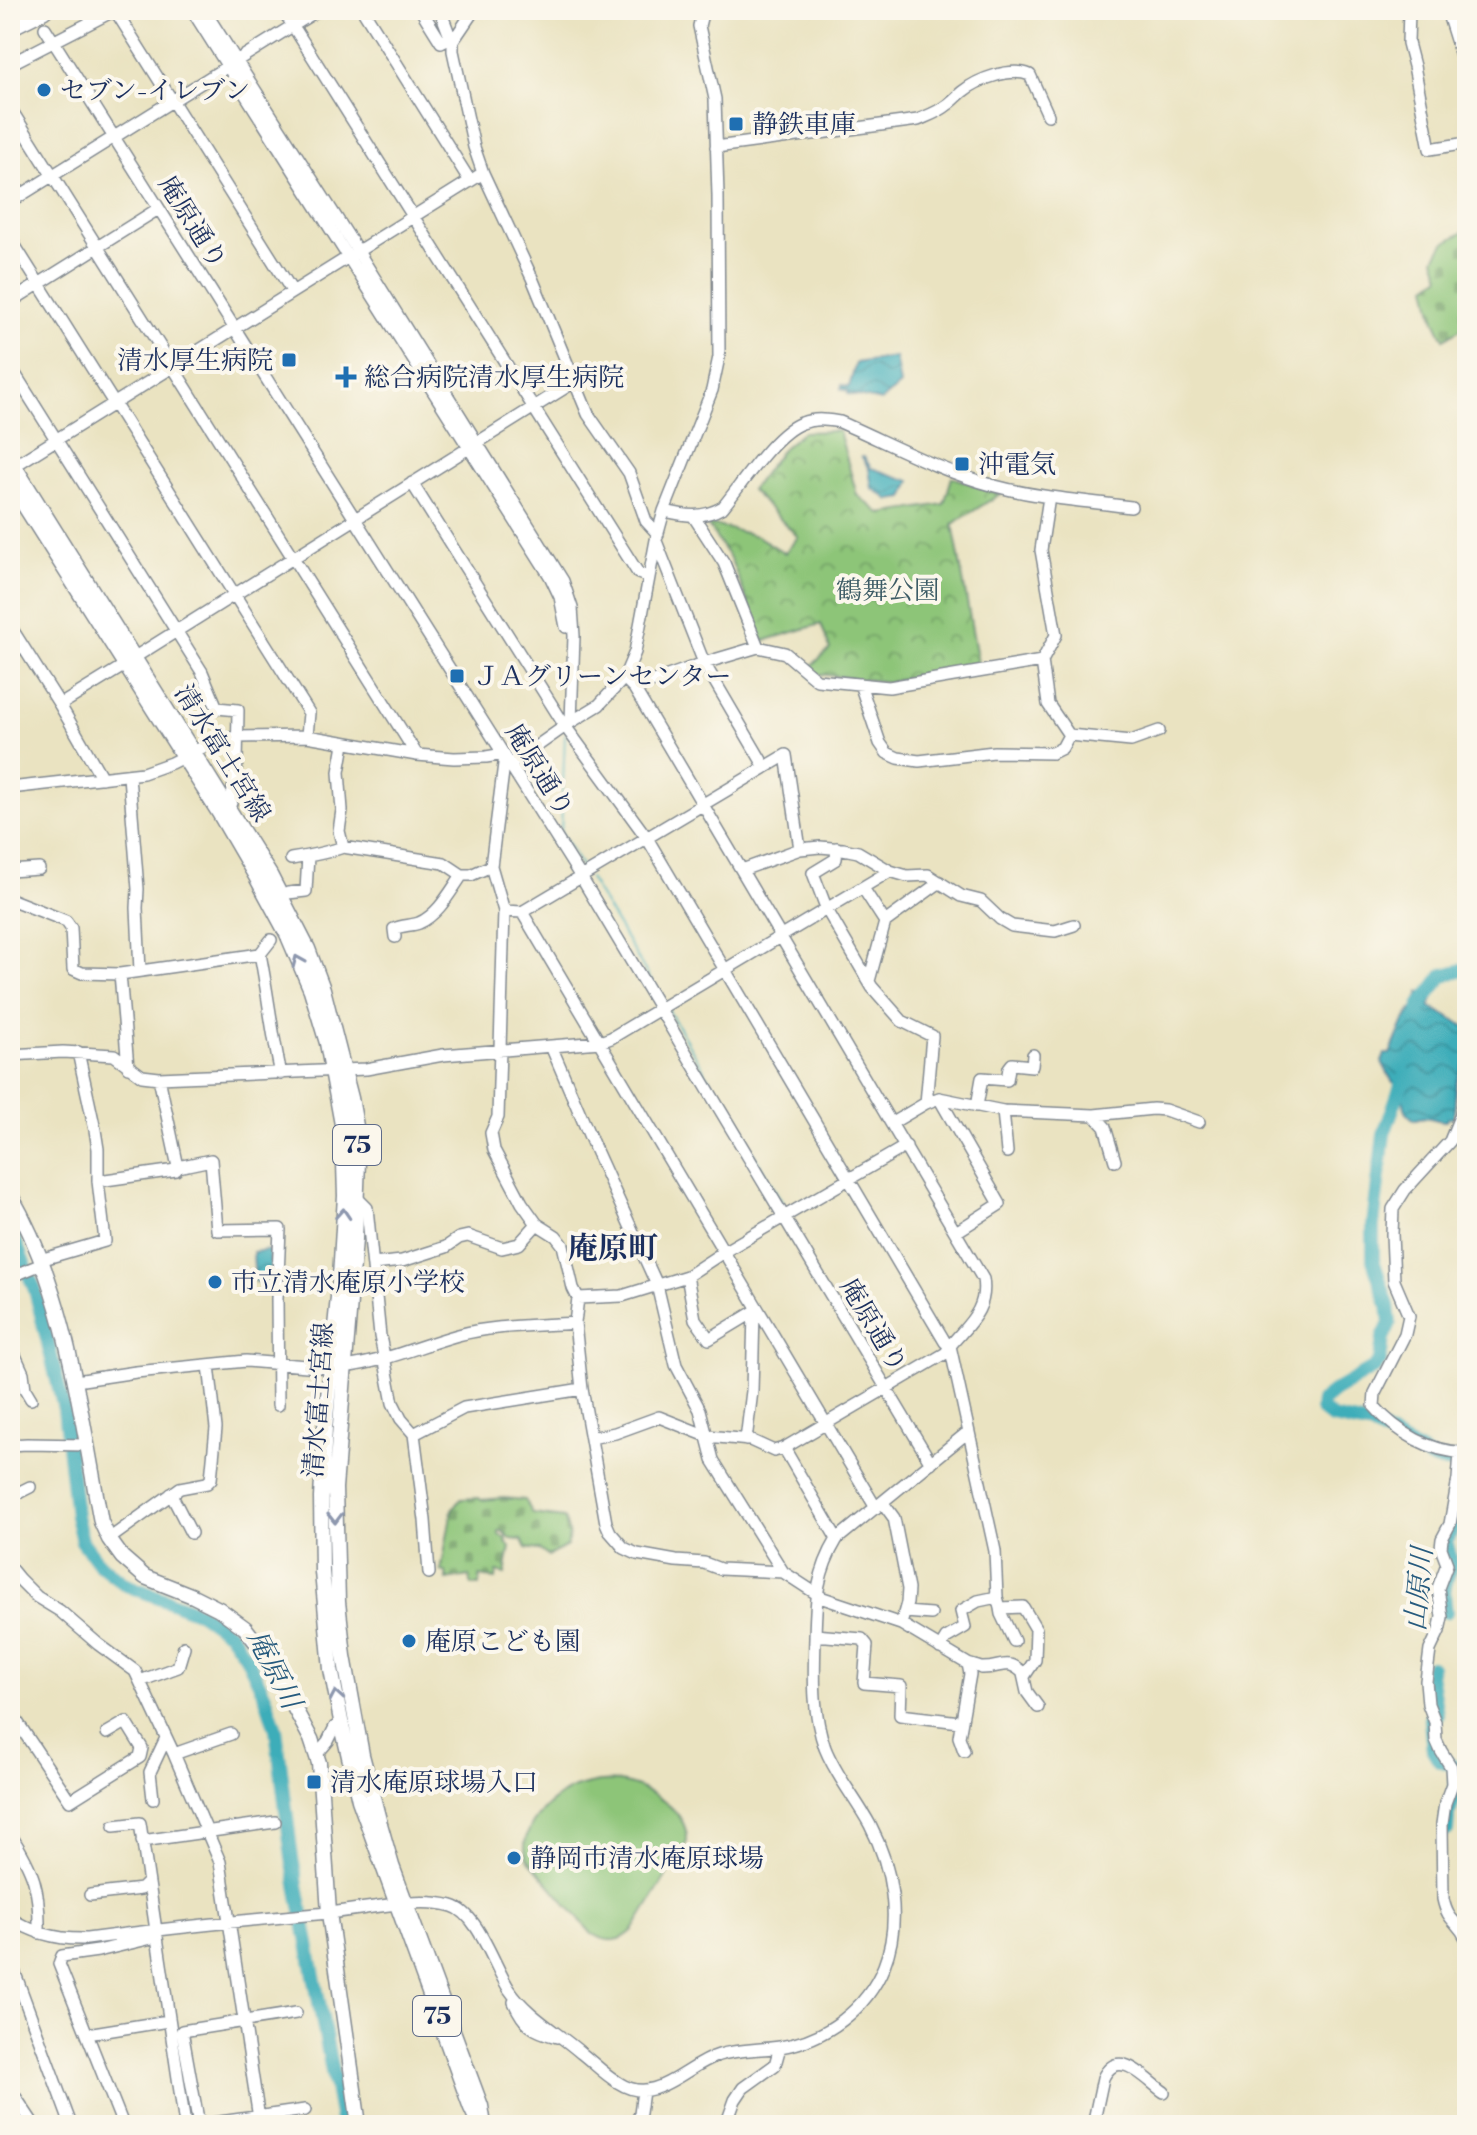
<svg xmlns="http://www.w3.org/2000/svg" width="1477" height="2135" font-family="'Libre Bodoni','Noto Serif JP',serif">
  <defs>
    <pattern id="cemetery-stones" width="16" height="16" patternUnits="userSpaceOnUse" patternTransform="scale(2)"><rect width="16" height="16" fill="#8dc578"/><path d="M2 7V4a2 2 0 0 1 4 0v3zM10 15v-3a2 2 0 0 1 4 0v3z" fill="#72a066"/></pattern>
    <pattern id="park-crowns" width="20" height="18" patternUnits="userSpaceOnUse" patternTransform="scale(2)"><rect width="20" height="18" fill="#8dc578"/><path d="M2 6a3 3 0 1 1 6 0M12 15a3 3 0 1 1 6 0" fill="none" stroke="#72a066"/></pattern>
    <pattern id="water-waves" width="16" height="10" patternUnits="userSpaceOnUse" patternTransform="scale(2)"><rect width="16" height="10" fill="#3dadb9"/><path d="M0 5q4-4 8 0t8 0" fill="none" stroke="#328d9a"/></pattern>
  </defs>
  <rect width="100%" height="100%" fill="#fbf7ec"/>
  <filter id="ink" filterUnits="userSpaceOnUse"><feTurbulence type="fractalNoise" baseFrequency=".0125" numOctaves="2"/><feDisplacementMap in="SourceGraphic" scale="16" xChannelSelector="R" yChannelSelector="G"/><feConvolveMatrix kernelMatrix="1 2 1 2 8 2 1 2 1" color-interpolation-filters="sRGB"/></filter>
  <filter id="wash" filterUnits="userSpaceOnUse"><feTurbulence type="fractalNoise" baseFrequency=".006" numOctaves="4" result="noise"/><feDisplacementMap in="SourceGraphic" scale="32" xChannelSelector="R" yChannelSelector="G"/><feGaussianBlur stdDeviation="1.8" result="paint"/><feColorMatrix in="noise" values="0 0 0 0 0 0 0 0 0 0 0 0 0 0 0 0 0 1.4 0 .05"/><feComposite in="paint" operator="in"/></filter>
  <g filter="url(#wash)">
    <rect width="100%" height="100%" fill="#eae3c1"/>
    <path fill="#8dc578" stroke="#547a6b" stroke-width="2" d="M599,1782C605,1782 612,1781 618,1782C646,1785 689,1810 687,1842L634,1929C621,1943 608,1943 592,1934L527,1858C517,1832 547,1802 568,1791C577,1786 588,1784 599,1782Z"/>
    <path fill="url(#cemetery-stones)" stroke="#547a6b" stroke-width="2" d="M1467,230V325L1444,339L1434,318L1427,286L1441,276L1435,258L1444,243Z
      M479,1498L481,1500L503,1498L525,1500L533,1514L564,1518L569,1534L567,1546L548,1556L539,1550L526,1548L522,1540L511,1539L502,1531H499V1535L507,1539L506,1543L510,1547L505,1574L497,1572L496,1579L480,1576L479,1585H472L469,1576L447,1580L446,1572L441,1571L452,1509L461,1499Z"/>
    <path fill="url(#park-crowns)" stroke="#547a6b" stroke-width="2" d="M839,431L857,495L881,514L944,504L952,477L1000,494L953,524L978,663L889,682L818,674L808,669L830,649L821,624L763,641L731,560L706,523L757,536L785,553L798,537L751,490L783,448L802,432Z"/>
    <path fill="url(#water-waves)" stroke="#2c6e8c" stroke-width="2" d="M895,357L900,385L881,401L848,394V391L841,389L842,385L849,387L856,363Z
      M862,457H864L871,468L911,481L904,498L890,500L872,488L869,469Z
      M1420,992L1433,999L1430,1007L1467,1027V1055L1456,1084L1454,1117L1447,1118L1446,1121C1434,1121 1425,1113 1414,1120L1406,1112L1400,1085L1392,1081L1382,1062L1385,1054H1390L1403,1023L1415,1005Z
      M269,1250L272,1280L255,1282L253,1252Z"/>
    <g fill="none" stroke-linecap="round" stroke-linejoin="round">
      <path stroke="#3dadb9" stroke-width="2" d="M565,734L561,833L583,869
        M589,878L664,1002
        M667,1008L782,1202"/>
      <path stroke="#3dadb9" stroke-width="14" d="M1419,1011L1420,1006L1443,975L1467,969
        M1405,1074L1384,1134L1373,1225V1260L1388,1305L1390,1323L1383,1338L1380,1361L1374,1368L1333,1392L1322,1401L1321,1409L1332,1418L1372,1426L1435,1460L1465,1465L1455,1522L1446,1542C1454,1565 1450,1564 1445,1586C1443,1594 1445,1604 1446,1612
        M10,1229L35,1290L64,1409L76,1516L82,1541L99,1564L126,1585L200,1613L230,1634L248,1660L266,1698L276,1729L292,1858L342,2125
        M1431,1667L1430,1673L1437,1715L1430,1719L1433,1750L1439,1760L1453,1765L1457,1771L1456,1794L1448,1815L1447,1830"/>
    </g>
  </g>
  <g filter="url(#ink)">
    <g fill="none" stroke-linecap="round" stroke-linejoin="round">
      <defs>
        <path id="minor" d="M192,10L550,576L560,597L566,627
          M204,10L357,250L563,581L572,608L574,636L571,722
          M283,10L638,573L649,577
          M363,10L470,181
          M421,10L441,42L447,39L453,41
          M440,10L451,39
          M474,10L453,41V51L474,147L483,173L532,278L588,414L629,473L646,521L658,534
          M1409,10L1408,43L1414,66L1430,149L1467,143
          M1414,10L1428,13L1449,10
          M1447,11L1467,75
          M45,28L581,877L931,1463
          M10,64L115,10L292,291
          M10,108L417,755
          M716,147L918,120C927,116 939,112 947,105C953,101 957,96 962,92C978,79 1010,67 1030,75L1048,115
          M10,202L318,10
          M10,238L309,713L307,736
          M10,302L158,209
          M10,366L202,672L217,708L238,710L237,764L231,803L228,807
          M14,466L483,173
          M412,483L565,726L647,838L945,1342L950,1346L946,1353L784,1448L837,1539
          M664,511C687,516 702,519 723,507C742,484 775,432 802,423C815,418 826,420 840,422C890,444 942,472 995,486C1039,498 1086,501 1131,507
          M694,517L724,563L758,647
          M656,541L704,663L765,767
          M10,626L60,705L102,778
          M135,657L574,382
          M1042,661L1048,704L1069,735
          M624,678L634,688L983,1279C988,1310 968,1324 950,1346L995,1551L997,1597L1000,1608L1023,1607L1036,1629L1035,1660L1025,1675
          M860,684L880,743L887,753L898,758L919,761L994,752L1052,753L1062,748L1069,735L1131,741L1159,731
          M634,688L704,663L758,647L785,653L817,680L889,687L1042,661L1056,635L1041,550L1049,497
          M60,705L125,665
          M344,744L339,772L342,810L339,831L343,847L444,863L462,875H471L491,866
          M505,756L491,866L504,911L498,1117L491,1133L494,1150L522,1203L537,1224L556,1236L563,1245L573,1288L578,1298L575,1323L582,1389L606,1523L610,1532L624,1548L637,1554L676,1561L704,1563L720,1569L783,1572
          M510,765L571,722L599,705L624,678L635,652L656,540L664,511L712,390L719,357L718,196L715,99L699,26L703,10
          M129,776L138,889L137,908L140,971
          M10,788L143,773L171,763L219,739L239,737L307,736L417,755L454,758L486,757L504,754
          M837,848L836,859L813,873L827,910L872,987L902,1021L932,1036L926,1103
          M291,859C309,856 327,853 343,847
          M742,870L800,849L820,847L843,849L858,852L890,871L907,876L928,875L961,896L981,901L1000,919L1012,926L1055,931L1074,925
          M10,871L39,869
          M863,888L885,922
          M282,897L288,893L306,891L308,856
          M10,899L66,921L71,928L73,969L82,973L120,974L128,1067
          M504,911L522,912L786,755L800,849
          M522,912L876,1508
          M395,937L394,929C402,925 411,926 419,923C439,914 450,892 462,875
          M271,940L260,954C268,994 272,1034 281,1074
          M120,974L260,954
          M869,981L885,922L940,882
          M551,1046L593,1144L657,1285L676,1365L700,1410L713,1460L783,1572L823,1598L901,1624L968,1664L970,1674L959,1737L964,1751
          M78,1052L95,1130L98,1149V1181
          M10,1055L63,1052L114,1055L142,1076L159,1078L366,1069L443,1055L600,1042L611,1038L890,871
          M159,1078L178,1167L211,1160L217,1230L280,1229L277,1299L278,1405
          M939,1098L1000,1204L956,1232
          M977,1106L982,1078L1007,1080L1009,1068L1012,1064L1032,1066L1033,1055
          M1003,1111L1094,1115L1153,1109L1165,1110L1199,1122
          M1094,1115L1105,1127L1115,1161
          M892,1123L926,1103L939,1098L1003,1111L1007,1152
          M358,1199L367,1208L380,1336L393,1403L401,1419L414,1434L425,1520L429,1573
          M40,1260L105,1241L98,1181L176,1170L178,1167
          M373,1264L402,1261L446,1247L459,1238L468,1236L502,1248L519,1244L537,1224
          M687,1276L695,1319L709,1339L757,1310
          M10,1277L42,1264
          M578,1298L622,1296L687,1276L725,1251L906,1146
          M10,1336L14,1343V1353L23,1373L25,1389L31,1399
          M76,1381L136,1372L246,1361L331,1368C375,1366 415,1347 458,1335C495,1325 537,1326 575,1323
          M414,1434L464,1408L582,1389
          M591,1438L615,1433L659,1417L707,1436L750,1440L774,1451L784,1448
          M746,1440L752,1391L754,1312
          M10,1445L27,1444L86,1445
          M1467,1452C1433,1454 1396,1432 1374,1406L1375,1393L1405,1334L1409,1316L1394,1281L1392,1234L1393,1209L1405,1190L1450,1141L1461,1114L1467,1085
          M1460,1453L1458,1479L1450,1524L1442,1539L1441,1548L1447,1564L1438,1588L1442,1617L1439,1631L1430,1650L1426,1681L1428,1704L1435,1722L1436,1740L1441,1751L1451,1767L1452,1784L1445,1803L1442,1824L1443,1899C1448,1923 1458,1920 1467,1940
          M171,1494L191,1533
          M10,1497L30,1487
          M883,1503L894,1518L908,1589L907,1603L901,1624
          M109,1539L180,1488L207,1483L211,1479L216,1428L209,1365
          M10,1568L19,1579L37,1597L60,1611L98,1644L135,1671L174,1754L220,1862L260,2125
          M1000,1608L1001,1614L1014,1641
          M905,1612L931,1614
          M815,1635L862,1639L867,1645L864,1683L901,1686L900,1715L960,1722
          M940,1648L946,1638L965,1627L961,1611L978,1601L997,1597
          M968,1664C970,1665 979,1667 981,1668C1002,1669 1007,1656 1025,1675L1023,1674L1027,1692L1038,1707
          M140,1681L178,1667L184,1647
          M10,1715L12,1714L70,1801L140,1757L142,1748L126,1722L107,1733
          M174,1754L231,1734
          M317,1754L328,1741L335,1727L342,1726
          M153,1799L150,1772L166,1738
          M114,1826L140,1823L185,2125
          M10,1834C34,1871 40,1889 39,1933
          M142,1841L275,1822
          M90,1895L141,1889L148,1882
          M10,1918C34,1934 59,1940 87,1939C168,1928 247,1920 328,1913C363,1910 418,1896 452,1906C478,1913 494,1966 509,1989C527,2016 557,2032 581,2053C594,2063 605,2075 619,2083C656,2107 685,2065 719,2055C739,2049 760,2050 780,2047C826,2040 867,2009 884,1966C902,1921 892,1867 870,1825C856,1799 836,1776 825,1748C812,1712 814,1676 815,1638C816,1599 816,1574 837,1539L968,1432
          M10,1960L71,2125
          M514,2002C524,2025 533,2031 557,2037
          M296,2013L182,2031L199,2125L305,2110
          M87,2034L168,2021
          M10,2089L34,2125
          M123,2125L59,1964L62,1956L98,1951L156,1937
          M634,2125L640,2113L643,2091
          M726,2125L735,2100L743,2088L775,2065L780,2047
          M1093,2125L1103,2078C1119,2045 1147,2081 1164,2092"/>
        <path id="major" d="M10,459L270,875L308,949L323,989L351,1098L356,1126L358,1161L355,1239L335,1488L338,1602L344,1656L362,1755L380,1824L392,1866L481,2106L484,2125
          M10,483L219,813L255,875L287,934L311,990L327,1043L343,1130L345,1196L340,1277L325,1427L321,1498L322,1572L331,1669L342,1726L359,1800L471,2108L479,2125
          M10,1194C67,1293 80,1411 101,1522L109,1539L122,1557L145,1577L193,1596L219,1609L245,1628L266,1655L311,1739L319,1763L329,1913L359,2125"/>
        <path id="highway" d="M10,11L13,10
          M10,27L44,10"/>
      </defs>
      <use href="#minor" stroke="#828990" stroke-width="14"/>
      <use href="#major" stroke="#828990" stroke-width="17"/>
      <use href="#highway" stroke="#828990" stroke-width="19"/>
      <use href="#minor" stroke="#fff" stroke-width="11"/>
      <use href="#major" stroke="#fff" stroke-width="14"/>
      <use href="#highway" stroke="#fff" stroke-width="16"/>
    </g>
    <defs><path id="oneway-chevron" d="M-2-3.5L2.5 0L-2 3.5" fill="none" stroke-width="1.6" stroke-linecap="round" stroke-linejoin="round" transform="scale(2)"/></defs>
    <g stroke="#8d97ae">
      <use href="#oneway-chevron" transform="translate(298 961) rotate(-113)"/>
      <use href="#oneway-chevron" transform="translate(343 1214) rotate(-86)"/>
      <use href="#oneway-chevron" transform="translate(335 1518) rotate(89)"/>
      <use href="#oneway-chevron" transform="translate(336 1696) rotate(-100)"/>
    </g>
  </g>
  <g fill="#1f6fb2" stroke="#fbf7ec" stroke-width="3">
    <circle cx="44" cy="90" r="8"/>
    <rect x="728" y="116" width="16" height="16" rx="4"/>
    <rect x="281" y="352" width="16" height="16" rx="4"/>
    <path d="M342 365h8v8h8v8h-8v8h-8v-8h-8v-8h8z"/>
    <rect x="954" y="456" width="16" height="16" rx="4"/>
    <rect x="449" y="668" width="16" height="16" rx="4"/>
    <circle cx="215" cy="1282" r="8"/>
    <circle cx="409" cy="1641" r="8"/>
    <rect x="306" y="1774" width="16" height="16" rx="4"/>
    <circle cx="514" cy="1858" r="8"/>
  </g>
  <g text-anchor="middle" stroke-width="8" stroke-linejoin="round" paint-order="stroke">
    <g fill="#fbf7ec" stroke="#5e6b89" stroke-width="2">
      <rect x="333" y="1125" width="48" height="40" rx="6"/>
      <rect x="413" y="1996" width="48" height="40" rx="6"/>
    </g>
    <g font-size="24" font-weight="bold" fill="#1b2f5e">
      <text x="357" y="1153">75</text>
      <text x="437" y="2024">75</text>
    </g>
    <g font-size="26" fill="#1b2f5e" stroke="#fbf7ec" text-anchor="start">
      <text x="60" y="99">セブン-イレブン</text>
      <text x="752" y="133">静鉄車庫</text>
      <text x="273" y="369" text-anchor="end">清水厚生病院</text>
      <text x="364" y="386">総合病院清水厚生病院</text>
      <text x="978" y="473">沖電気</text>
      <text x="473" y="685">ＪＡグリーンセンター</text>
      <text x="231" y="1291">市立清水庵原小学校</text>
      <text x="425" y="1650">庵原こども園</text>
      <text x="330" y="1791">清水庵原球場入口</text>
      <text x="530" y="1867">静岡市清水庵原球場</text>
    </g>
    <g font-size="26" fill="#1b2f5e" stroke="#fbf7ec">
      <text transform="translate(193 222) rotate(58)" y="9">庵原通り</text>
      <text transform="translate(223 753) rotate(58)" y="9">清水富士宮線</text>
      <text transform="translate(540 770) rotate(58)" y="9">庵原通り</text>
      <text transform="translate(874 1325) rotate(59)" y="9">庵原通り</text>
      <text transform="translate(318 1400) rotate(-86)" y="9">清水富士宮線</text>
    </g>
    <g font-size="26" fill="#3d5c66" stroke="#fbf7ec">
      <text x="888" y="599">鶴舞公園</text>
    </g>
    <g font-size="28" font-style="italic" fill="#275b7e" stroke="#fbf7ec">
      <text transform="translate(1418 1589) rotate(-85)" y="10">山原川</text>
      <text transform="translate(275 1669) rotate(63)" y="10">庵原川</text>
    </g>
    <g font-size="30" font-weight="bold" fill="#1b2f5e" stroke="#fbf7ec">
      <text x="613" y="1258">庵原町</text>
    </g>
  </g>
  <rect width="1477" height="2135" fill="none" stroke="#fbf7ec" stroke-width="40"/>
</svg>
